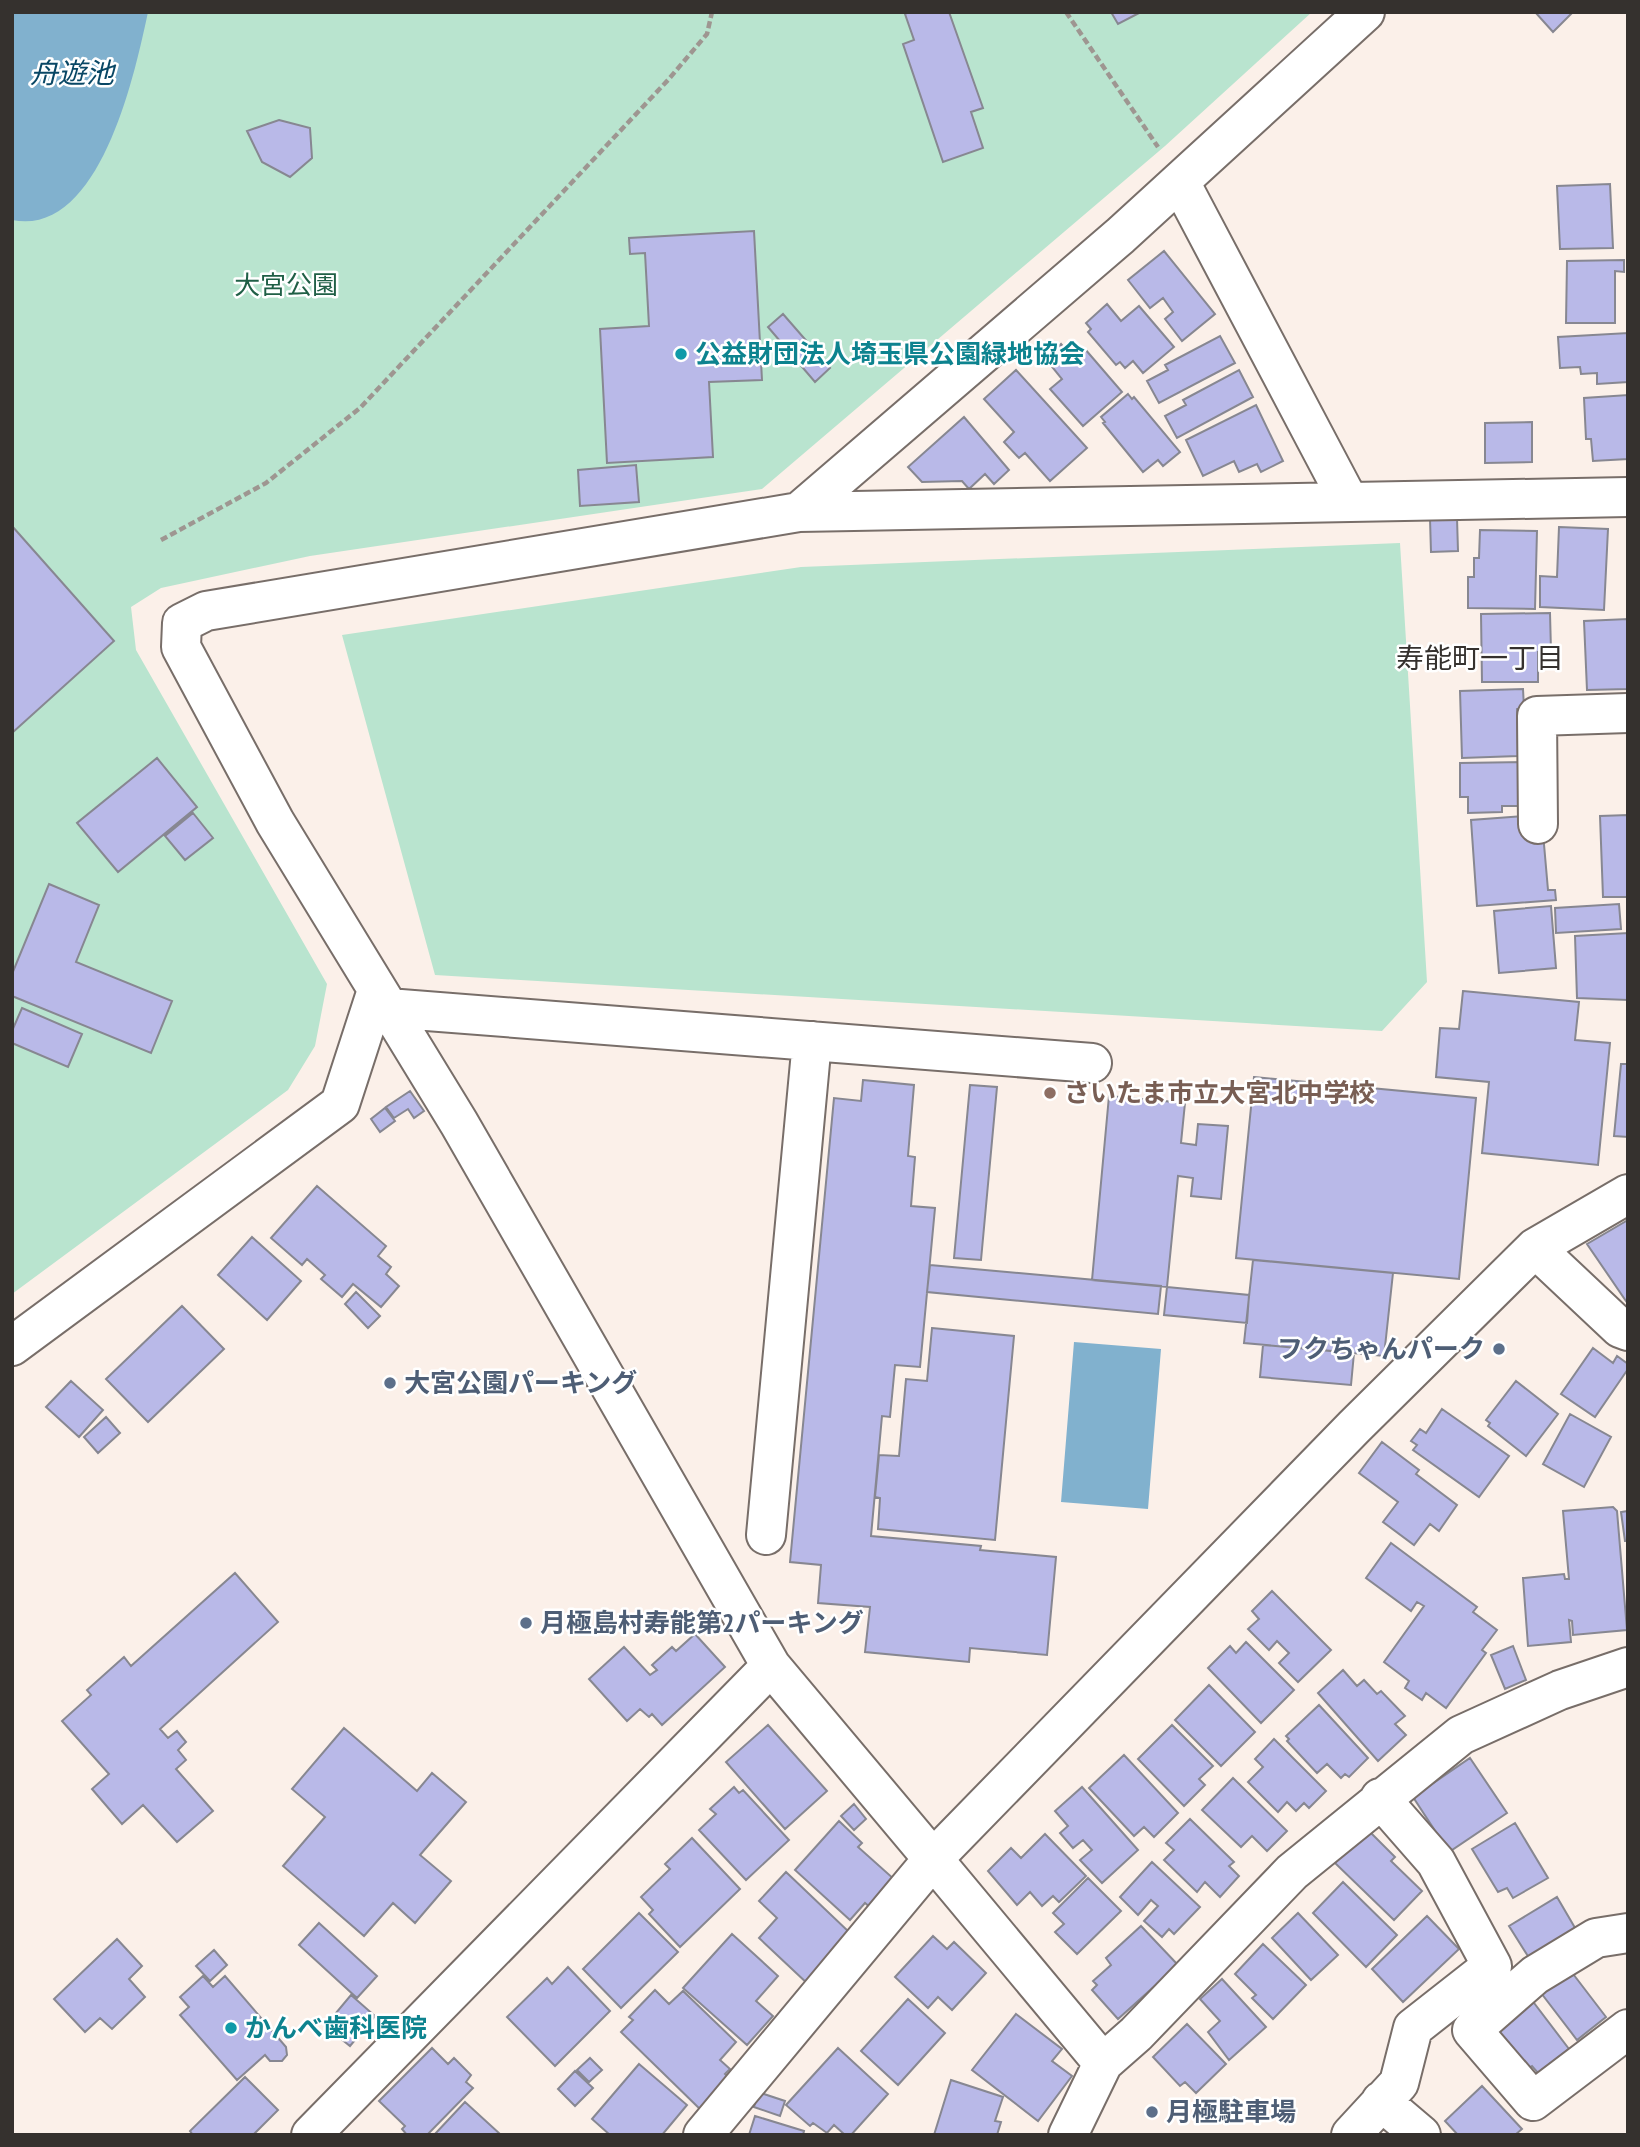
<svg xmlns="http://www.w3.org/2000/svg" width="1640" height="2147" font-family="'PT Sans Narrow','Noto Sans JP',sans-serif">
  <rect width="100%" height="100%" fill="#fbf0e9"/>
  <path fill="#b9e4cf" d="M12,12H1312L1165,146L762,489L310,556L161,588L131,607L136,650L327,984L315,1046L288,1090L12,1294Z
    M1400,543L1427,982L1382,1031L435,975L342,635L801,567Z"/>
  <path fill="#81b1ce" d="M12,12H148C135,73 100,238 12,220Z
    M1074,1342L1161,1349L1148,1509L1061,1502Z"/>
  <path fill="#b9b9e8" stroke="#878791" stroke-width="2" d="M909,12H949L983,108L971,112L983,148L943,162L903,44L914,40L905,14Z
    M1111,12H1141L1118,24Z
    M1535,12H1573L1553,32Z
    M279,120L310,128L312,158L290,177L262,162L247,131Z
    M1610,184L1613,248L1560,249L1557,186Z
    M754,231L762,380L709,382L713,457L607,463L600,329L649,326L645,253L630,254L629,238Z
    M1164,251L1215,314L1182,341L1165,319L1173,312L1163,298L1150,308L1128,280Z
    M1624,260V272L1615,271V323H1566L1567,261Z
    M1107,304L1121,321L1139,306L1174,347L1143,373L1133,361L1125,368L1120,362L1116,365L1088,332L1091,329L1086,323Z
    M783,314L830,368L815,382L768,327Z
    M1628,333V382L1597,384V373L1581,374L1580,367L1560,368L1558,337Z
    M1220,336L1235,363L1159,403L1147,381L1168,370L1165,365Z
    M1061,344L1074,359L1085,349L1122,392L1083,426L1050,389L1062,379L1045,358Z
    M1016,370L1087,448L1050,481L1025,453L1019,458L1004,442L1014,432L984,399Z
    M1239,370L1253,397L1177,438L1165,416L1186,405L1183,400Z
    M1128,394L1132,399L1134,397L1180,452L1163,466L1158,460L1143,472L1103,423L1105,422L1101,417Z
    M1628,395V459L1593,461L1591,439H1586L1584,398Z
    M1256,405L1283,461L1261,472L1257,464L1239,472L1234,461L1203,476L1186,440Z
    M964,417L1009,470L994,484L985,474L969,489L962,481L922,482L908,467Z
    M1532,422V462L1485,463V423Z
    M636,465L639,502L580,506L578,470Z
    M1457,518L1458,551L1431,552L1430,519Z
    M12,526L114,641L12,733Z
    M1559,527L1608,529L1604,610L1540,607V576L1557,577Z
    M1480,530L1537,531L1535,609L1468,608V577H1474V558H1479Z
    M1550,613L1551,651L1538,652V682H1482L1481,614Z
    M1628,619V689L1587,690L1584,621Z
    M1523,689L1524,708L1517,709L1518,756L1462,758L1460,691Z
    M157,758L197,807L118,872L77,823Z
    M1525,762L1526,806H1502V812L1468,813V797H1460V763Z
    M193,813L213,838L185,860L165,836Z
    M1628,815V897H1603L1600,816Z
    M1524,816L1543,833L1548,890H1555L1556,900L1477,906L1471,820Z
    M49,884L99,905L76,962L172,1001L151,1053L12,996V974Z
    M1619,904L1621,929L1556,933L1555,908Z
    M1551,906L1556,968L1499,973L1494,911Z
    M1628,933V1000L1577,998L1575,936Z
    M1463,991L1579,1002L1575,1040L1610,1043L1598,1165L1482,1153L1489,1082L1436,1077L1440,1028L1459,1029Z
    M22,1008L82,1034L68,1067L12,1043V1031Z
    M1621,1064H1628V1137L1614,1136Z
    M1254,1077L1476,1098L1459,1279L1236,1258Z
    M863,1080L914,1085L908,1156L915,1157L911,1206L935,1208L920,1367L895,1365L890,1417L882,1416L871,1536L981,1546L980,1550L1056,1557L1047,1655L970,1648L969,1662L865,1652L870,1607L818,1603L821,1565L790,1562L834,1098L861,1101Z
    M970,1085L997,1087L981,1260L954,1258Z
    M410,1091L424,1111L414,1118L408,1109L394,1118L386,1107Z
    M1109,1096L1185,1103L1181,1143L1196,1145L1198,1124L1228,1126L1221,1199L1191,1196L1193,1178L1178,1176L1167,1287L1092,1280Z
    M385,1108L395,1121L380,1132L371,1119Z
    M317,1186L386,1246L378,1256L391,1267L386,1274L399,1286L381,1307L353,1284L342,1297L321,1279L325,1275L307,1259L302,1265L271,1238Z
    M1628,1220V1304L1587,1244Z
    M252,1237L301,1281L267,1320L218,1275Z
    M1253,1260L1393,1273L1384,1356L1244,1343Z
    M930,1265L1161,1286L1158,1314L927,1292Z
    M1167,1287L1249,1295L1247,1323L1164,1315Z
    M356,1292L380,1316L368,1328L345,1304Z
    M182,1306L224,1349L148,1422L106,1379Z
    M932,1328L1014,1336L995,1540L878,1529L880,1498L875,1497L879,1455L899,1456L906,1379L927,1381Z
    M1263,1345L1354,1353L1351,1385L1260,1377Z
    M1593,1348L1613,1363L1617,1356L1628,1364V1369L1595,1417L1561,1394Z
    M71,1381L103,1410L79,1437L46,1407Z
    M1516,1381L1558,1414L1526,1456L1488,1426L1490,1423L1486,1420Z
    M1442,1409L1509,1456L1479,1497L1413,1450L1417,1445L1411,1441L1420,1429L1426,1433Z
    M1570,1414L1611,1437L1584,1487L1543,1464Z
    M106,1417L120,1433L98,1453L84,1437Z
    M1382,1442L1419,1470L1416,1474L1457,1505L1439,1531L1430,1524L1414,1545L1383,1522L1398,1502L1359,1473Z
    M1613,1507L1617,1511L1627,1630L1573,1635L1572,1621L1569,1620L1571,1642L1528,1646L1523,1578L1564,1574L1565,1579H1569L1563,1511Z
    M1628,1511V1541H1625L1621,1512Z
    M1391,1543L1477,1607L1473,1612L1497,1630L1482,1650L1486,1653L1446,1708L1426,1693L1422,1700L1405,1688L1409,1681L1384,1662L1424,1606L1417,1602L1411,1611L1366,1578Z
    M235,1573L278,1622L160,1729L168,1738L177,1731L186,1742L178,1750L186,1760L176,1769L213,1811L177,1842L143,1805L122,1824L92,1789L109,1774L62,1721L91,1695L87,1690L124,1657L131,1666Z
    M1272,1591L1331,1650L1298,1682L1279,1663L1289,1653L1277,1641L1269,1650L1248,1629L1259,1619L1252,1611Z
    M695,1634L725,1667L662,1725L652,1714L649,1717L640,1709L627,1721L589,1679L624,1647L650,1675L657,1670L652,1665L672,1647L676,1651Z
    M1246,1642L1294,1690L1261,1723L1208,1668L1230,1646L1236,1653Z
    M1513,1646L1526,1680L1505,1689L1491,1655Z
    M1343,1670L1357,1686L1364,1680L1377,1694L1381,1691L1405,1716L1395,1724L1406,1735L1378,1761L1318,1693Z
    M1209,1685L1255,1732L1221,1766L1175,1720Z
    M1319,1705L1368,1758L1349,1777L1345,1774L1341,1778L1327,1764L1317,1773L1287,1741L1289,1739L1286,1736Z
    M768,1725L827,1791L785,1829L726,1762Z
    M1172,1725L1213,1766L1199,1779L1205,1785L1184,1806L1138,1759Z
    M344,1728L417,1791L432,1773L466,1802L420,1855L451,1881L415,1923L393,1903L364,1936L283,1866L325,1817L292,1789Z
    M1274,1739L1326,1791L1309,1808L1304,1803L1296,1811L1287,1802L1278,1812L1248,1782L1263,1767L1255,1759Z
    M1124,1755L1178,1813L1154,1837L1144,1827L1134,1836L1089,1788Z
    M1470,1758L1507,1813L1449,1852L1413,1797Z
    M1233,1778L1287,1831L1267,1851L1252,1836L1241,1847L1202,1810Z
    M734,1787L739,1793L743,1790L789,1840L746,1880L699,1830L716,1814L710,1809Z
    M1082,1787L1138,1850L1102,1883L1080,1860L1092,1850L1083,1840L1073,1848L1060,1833L1068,1826L1055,1811Z
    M854,1804L866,1819L854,1830L841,1816Z
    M1190,1819L1234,1862L1229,1866L1239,1876L1220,1897L1205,1882L1197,1892L1164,1860L1174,1850L1166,1843Z
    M839,1821L862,1843L858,1847L895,1880L871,1908L865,1903L850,1920L795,1870Z
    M1515,1823L1548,1878L1513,1898L1507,1888L1498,1892L1472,1849Z
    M1367,1829L1395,1857L1391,1861L1422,1891L1394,1920L1335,1863Z
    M1045,1834L1086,1876L1059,1902L1053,1896L1042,1906L1030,1892L1017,1905L988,1871L1011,1848L1021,1858Z
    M692,1838L740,1889L680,1947L649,1914L653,1910L641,1897L670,1869L665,1864Z
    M1152,1862L1200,1907L1174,1934L1169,1929L1162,1937L1144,1921L1158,1906L1151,1900L1138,1915L1120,1897Z
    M786,1872L849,1932L834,1947L839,1952L809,1985L759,1938L777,1918L759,1901Z
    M1088,1878L1121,1911L1077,1954L1055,1932L1064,1924L1053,1913Z
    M1343,1882L1397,1935L1366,1967L1313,1913Z
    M1557,1897L1578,1933L1531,1961L1509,1926Z
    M639,1913L678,1952L621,2008L583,1969Z
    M1298,1913L1338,1955L1311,1980L1272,1938Z
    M1427,1916L1459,1949L1403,2002L1372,1969Z
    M319,1923L377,1976L357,1998L299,1945Z
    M1141,1926L1178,1965L1118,2019L1092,1990L1097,1985L1093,1981L1111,1965L1106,1958Z
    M732,1934L778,1976L756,2001L773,2016L747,2045L683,1988Z
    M933,1936L947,1949L954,1942L986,1973L952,2010L938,1997L928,2008L895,1977Z
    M117,1939L142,1966L129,1979L145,1997L112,2029L100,2018L85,2032L54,1999Z
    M1263,1944L1306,1985L1273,2019L1252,1998L1256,1995L1235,1974Z
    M214,1950L227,1965L210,1981L196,1966Z
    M1567,1966L1606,2017L1577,2040L1538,1989Z
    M568,1967L610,2011L555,2066L507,2017L547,1978L552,1984Z
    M203,1976L213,1987L225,1976L286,2047L287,2055L282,2061H270L265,2055L237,2080L180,2015L189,2007L180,1997Z
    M1222,1979L1266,2027L1229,2060L1208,2032L1220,2021L1200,1999Z
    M655,1990L669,2004L683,1991L736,2042L720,2060L730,2069L725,2074L733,2081L703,2112L621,2032L633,2020L629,2017Z
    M351,1995L375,2016L350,2046L325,2026Z
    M1528,1995L1569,2049L1538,2073L1532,2066L1529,2068L1509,2043L1505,2046L1493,2030Z
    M908,1999L945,2033L898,2085L861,2051Z
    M1016,2014L1062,2049L1052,2061L1072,2076L1038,2121L972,2070Z
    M1187,2024L1226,2064L1196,2093L1185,2082L1180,2086L1153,2057Z
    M432,2048L448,2064L454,2058L471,2075L466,2082L473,2088L427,2135H407L402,2129L405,2126L379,2101Z
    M838,2048L888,2094L851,2135H845L834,2125L827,2133L813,2123L810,2126L786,2105Z
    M590,2058L602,2070L589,2082L577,2070Z
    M639,2064L687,2105L662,2135H610L592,2119Z
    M575,2071L593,2088L575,2106L558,2089Z
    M245,2077L278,2110L253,2135H193L190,2131Z
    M951,2080L1003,2097L995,2121L1001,2122L997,2135H934Z
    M1482,2086L1522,2129L1515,2135H1458L1445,2121Z
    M758,2092L785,2101L780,2116L754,2107Z
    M465,2102L500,2134L499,2135H434Z
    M755,2116L804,2131L803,2135H749Z"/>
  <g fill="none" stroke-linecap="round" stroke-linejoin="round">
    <defs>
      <path id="minor" d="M1180,182L1348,500
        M1628,497L799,512L206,611L182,623L181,647L275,822L459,1123L771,1666L933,1859L1354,1427L1535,1248L1628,1194
        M799,512L1120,236L1365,12
        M1538,824L1537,716L1628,713
        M388,1008L1092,1063
        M1535,1248L1620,1328L1628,1331
        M12,1346L340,1104L377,990
        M766,1535L812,1041
        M1628,1933L1596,1938L1535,1975L1472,2030L1533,2101L1628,2029
        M1381,2101L1421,2135
        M311,2135L771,1666
        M703,2135L933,1859L1103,2063
        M1068,2135L1103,2063L1136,2034L1292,1872L1461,1735L1560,1690L1628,1667
        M1351,2135L1399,2083L1413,2028L1492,1966L1436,1862L1380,1798"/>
    </defs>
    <use href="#minor" stroke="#786e69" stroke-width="42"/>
    <path stroke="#9e9691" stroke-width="4.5" stroke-dasharray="7 3.5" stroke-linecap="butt" d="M1066,12L1158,147
      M161,540L266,483L360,408L668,80L707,34L712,12"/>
    <use href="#minor" stroke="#fff" stroke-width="38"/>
  </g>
  <g fill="#0f9aa8" stroke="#fff" stroke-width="2.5">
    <circle cx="681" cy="354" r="7"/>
    <circle cx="231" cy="2028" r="7"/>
  </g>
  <circle fill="#8d6e63" stroke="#fff" stroke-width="2.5" cx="1050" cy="1093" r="7"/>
  <g fill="#5c6f8a" stroke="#fff" stroke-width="2.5">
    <circle cx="1499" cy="1349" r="7"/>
    <circle cx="390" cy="1383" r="7"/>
    <circle cx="526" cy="1623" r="7"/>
    <circle cx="1152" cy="2112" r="7"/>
  </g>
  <g text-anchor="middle" stroke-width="5" stroke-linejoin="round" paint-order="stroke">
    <g font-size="26" fill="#205f46" stroke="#fff">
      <text x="286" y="294">大宮公園</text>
    </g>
    <g font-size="26" font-weight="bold" fill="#0d838f" stroke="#fff" text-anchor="start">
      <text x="695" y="363">公益財団法人埼玉県公園緑地協会</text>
      <text x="245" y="2037">かんべ歯科医院</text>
    </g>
    <g font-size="26" font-weight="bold" fill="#785e54" stroke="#fff" text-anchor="start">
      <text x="1064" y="1102">さいたま市立大宮北中学校</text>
    </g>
    <g font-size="26" font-weight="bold" fill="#4e5e75" stroke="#fff" text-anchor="start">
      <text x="1485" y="1358" text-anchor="end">フクちゃんパーク</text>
      <text x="404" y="1392">大宮公園パーキング</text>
      <text x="540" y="1632">月極島村寿能第2パーキング</text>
      <text x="1166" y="2121">月極駐車場</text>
    </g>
    <g font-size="28" font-style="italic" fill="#094765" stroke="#fff">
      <text x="72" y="83">舟遊池</text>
    </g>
    <g font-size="28" fill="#35312e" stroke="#fff">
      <text x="1480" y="668">寿能町一丁目</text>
    </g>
  </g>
  <rect width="1640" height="2147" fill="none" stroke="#35312e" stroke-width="28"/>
</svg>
